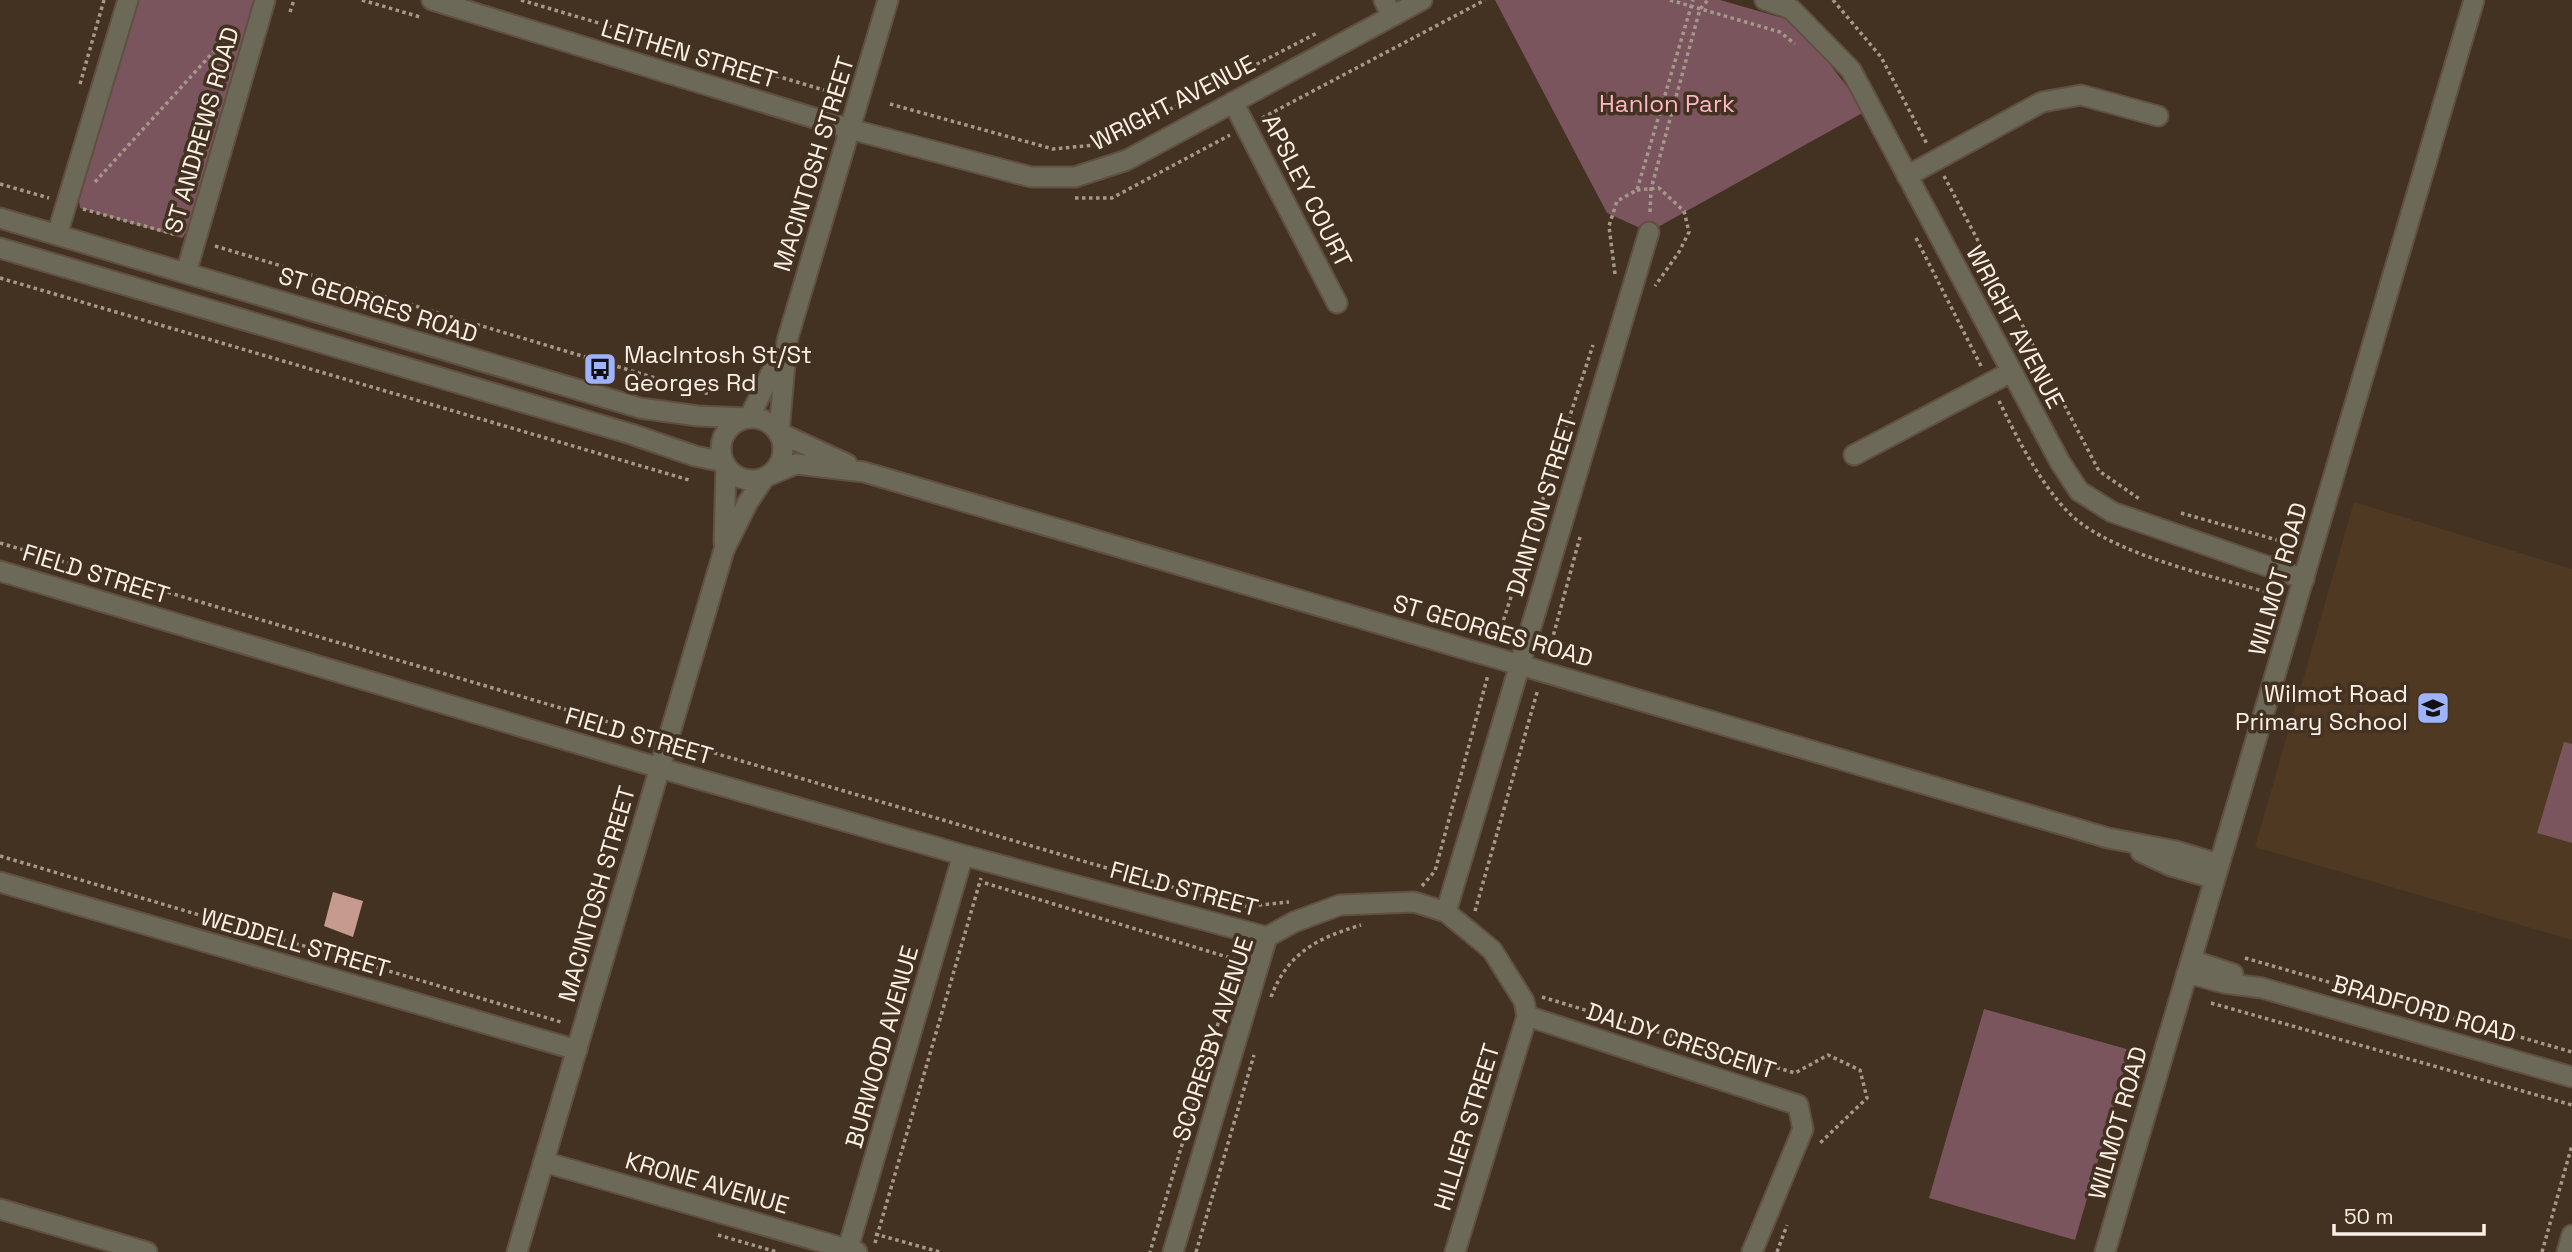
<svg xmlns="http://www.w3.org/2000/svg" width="2572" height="1252" font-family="'Space Grotesk',sans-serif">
  <rect width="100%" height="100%" fill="#433221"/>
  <path fill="#4f3922" d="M2354,502L2572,569V940L2255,847Z"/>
  <path fill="#7a555d" d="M139,0H256L188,230L182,238L80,208L79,201Z
    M1495,0H1720L1797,22L1866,111L1649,232L1607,213Z
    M2564,742L2572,744V843L2537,833Z
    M1984,1009L2130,1050L2075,1240L1929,1198Z"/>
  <path fill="#c69a8e" d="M333,892L363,901L353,937L324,926Z"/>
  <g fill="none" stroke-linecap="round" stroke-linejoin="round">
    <defs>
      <path id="minor" d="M432,0L850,129L1031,177H1075L1127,160L1422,0
        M1384,0L1392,16
        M1765,0L1791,9L1851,70L2060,462L2079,491L2112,512L2304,579
        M1233,102L1337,303
        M1907,176L2042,102L2081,95L2158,116
        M57,235L128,0
        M186,273L265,0
        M1854,455L2011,372
        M0,571L660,768L963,855L1267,937
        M0,882L577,1050
        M1446,912L1649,232
        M2191,960L2233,974
        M2187,973L2224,983L2262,988L2572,1077
        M544,1162L857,1252
        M0,1209L147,1252
        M847,1252L963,855
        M1173,1252L1267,937L1294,922L1340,905L1414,902L1446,912L1492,950L1524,1001L1527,1016L1798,1105L1803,1129L1752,1252
        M1455,1252L1527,1016
        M2567,1252L2572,1235"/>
      <path id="tertiary" d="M0,218L640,408L698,416L747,418
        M0,248L631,434L695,456L724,462
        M721 449a31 31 0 1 1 62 0a31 31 0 1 1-62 0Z
        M749,418L780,355
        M779,432L787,341L888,0
        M780,433L847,464
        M770,475L796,464L864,472L2108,838L2176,851L2219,864
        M724,542L726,466
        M2141,852L2171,866L2215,879
        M517,1252L724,550L748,502L765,477
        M2105,1252L2474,0"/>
    </defs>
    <use href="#minor" stroke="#605041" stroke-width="23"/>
    <use href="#tertiary" stroke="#605041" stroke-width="23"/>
    <path stroke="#a5978a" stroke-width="3.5" stroke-dasharray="3.5 3.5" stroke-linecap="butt" d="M362,0L420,17
      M521,0L834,93
      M1670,0L1780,32L1795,44
      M1833,0L1881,57L1927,144
      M290,12L294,0
      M80,84L104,0
      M890,104L1053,149L1095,145L1124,133L1317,33
      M1262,118L1485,0
      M1944,176L2099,471L2141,500
      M95,182L236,27
      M0,184L49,198
      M1637,190L1659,188L1684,211L1689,232L1679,252L1655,286
      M1075,198H1112L1230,135
      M83,209L177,235
      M1650,212L1651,189L1700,9L1708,0
      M1916,238L1981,366
      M215,246L709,394
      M1615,274L1609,226L1617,201L1637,190L1693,0
      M0,278L689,480
      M1999,401C2017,438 2048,500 2082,524C2129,558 2216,577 2273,594
      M2181,513L2288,543
      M0,543L649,734
      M1497,640L1593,345
      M1548,655L1580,537
      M687,745L1240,907L1289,902
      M0,856L561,1022
      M985,883L1237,960L1150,1252
      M1422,886L1435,871L1488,675
      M1475,911L1538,689
      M2245,958L2572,1052
      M1271,997C1288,952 1318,938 1361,925
      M1542,997L1795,1073L1828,1055L1860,1070L1867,1098L1819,1144
      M2211,1003L2572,1105
      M875,1234L940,1252
      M718,1235L777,1252
      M875,1243L981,878
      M1196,1252L1254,1055
      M1777,1252L1787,1225
      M2542,1252L2572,1145"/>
    <use href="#minor" stroke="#6c6958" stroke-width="19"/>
    <use href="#tertiary" stroke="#6c6958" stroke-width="19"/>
  </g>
  <defs>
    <symbol id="bus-square" viewBox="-11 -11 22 22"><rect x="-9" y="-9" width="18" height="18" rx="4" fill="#9fb3fd" stroke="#433221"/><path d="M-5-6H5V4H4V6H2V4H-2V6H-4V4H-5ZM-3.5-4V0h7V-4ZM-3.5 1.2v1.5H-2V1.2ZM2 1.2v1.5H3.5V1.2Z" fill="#111"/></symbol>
    <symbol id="school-square" viewBox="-11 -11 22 22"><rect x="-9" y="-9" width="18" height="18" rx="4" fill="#9fb3fd" stroke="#433221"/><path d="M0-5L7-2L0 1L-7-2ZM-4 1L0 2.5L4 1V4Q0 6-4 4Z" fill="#111"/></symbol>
  </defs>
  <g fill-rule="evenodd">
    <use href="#bus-square" x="581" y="350" width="38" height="38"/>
    <use href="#school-square" x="2414" y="689" width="38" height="38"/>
  </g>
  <g text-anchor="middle" stroke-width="7" stroke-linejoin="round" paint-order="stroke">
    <g font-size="24" fill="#fbf0e6" stroke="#433221">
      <text transform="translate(689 54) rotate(17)" y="8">LEITHEN STREET</text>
      <text transform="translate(1173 103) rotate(-27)" y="8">WRIGHT AVENUE</text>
      <text transform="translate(202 130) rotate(-74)" y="8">ST ANDREWS ROAD</text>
      <text transform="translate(814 164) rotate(-73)" y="8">MACINTOSH STREET</text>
      <text transform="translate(1307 191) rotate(63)" y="8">APSLEY COURT</text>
      <text transform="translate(378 305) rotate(17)" y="8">ST GEORGES ROAD</text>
      <text transform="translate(2015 327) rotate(62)" y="8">WRIGHT AVENUE</text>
      <text transform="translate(1542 505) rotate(-73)" y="8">DAINTON STREET</text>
      <text transform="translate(96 574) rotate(17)" y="8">FIELD STREET</text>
      <text transform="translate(2278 579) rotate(-74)" y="8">WILMOT ROAD</text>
      <text transform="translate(1493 631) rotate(16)" y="8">ST GEORGES ROAD</text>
      <text transform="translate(639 736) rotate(16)" y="8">FIELD STREET</text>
      <text transform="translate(1184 889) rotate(15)" y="8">FIELD STREET</text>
      <text transform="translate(597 894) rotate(-74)" y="8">MACINTOSH STREET</text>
      <text transform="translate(295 943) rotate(16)" y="8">WEDDELL STREET</text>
      <text transform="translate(2424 1009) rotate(16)" y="8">BRADFORD ROAD</text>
      <text transform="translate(1213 1039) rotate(-72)" y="8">SCORESBY AVENUE</text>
      <text transform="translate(1681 1041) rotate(18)" y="8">DALDY CRESCENT</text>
      <text transform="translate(882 1047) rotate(-74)" y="8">BURWOOD AVENUE</text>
      <text transform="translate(2118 1123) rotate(-74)" y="8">WILMOT ROAD</text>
      <text transform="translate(1467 1127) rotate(-73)" y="8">HILLIER STREET</text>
      <text transform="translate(707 1183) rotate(16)" y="8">KRONE AVENUE</text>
    </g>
    <g font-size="24" fill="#feb5c4" stroke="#433221">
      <text x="1667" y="112">Hanlon Park</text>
    </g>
    <g font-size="24" fill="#fbf0e6" stroke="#433221" text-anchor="start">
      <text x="624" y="363">MacIntosh St/St<tspan x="624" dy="28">Georges Rd</tspan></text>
      <text x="2408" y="702" text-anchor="end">Wilmot Road<tspan x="2408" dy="28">Primary School</tspan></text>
    </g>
  </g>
  <path d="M2334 1224v10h150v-10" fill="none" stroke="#fbf0e6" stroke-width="3.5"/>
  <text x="2344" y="1224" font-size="21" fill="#fbf0e6" stroke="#433221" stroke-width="5" paint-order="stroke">50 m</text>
</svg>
